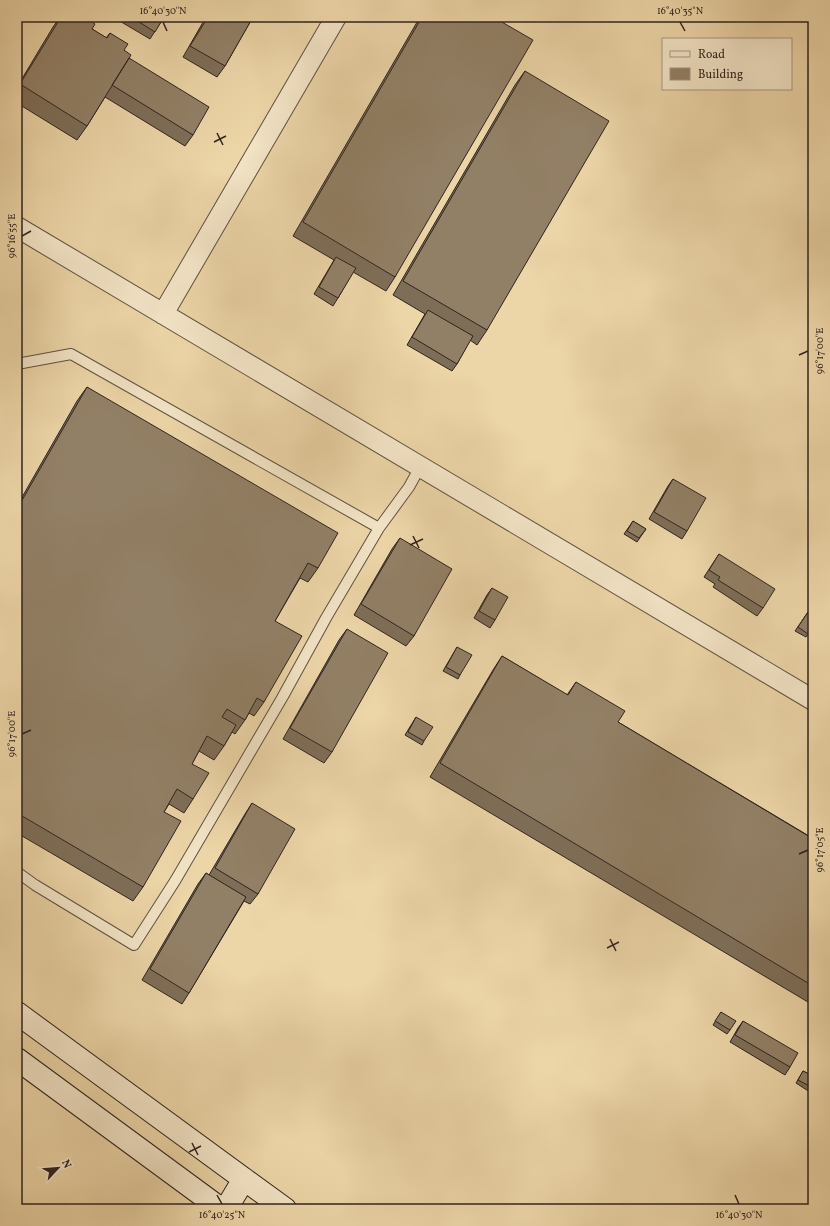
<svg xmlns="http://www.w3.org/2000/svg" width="830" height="1226" font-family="Vollkorn,serif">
  <rect width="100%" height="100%" fill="#ecd5a7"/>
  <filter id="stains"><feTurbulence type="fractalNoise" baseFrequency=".005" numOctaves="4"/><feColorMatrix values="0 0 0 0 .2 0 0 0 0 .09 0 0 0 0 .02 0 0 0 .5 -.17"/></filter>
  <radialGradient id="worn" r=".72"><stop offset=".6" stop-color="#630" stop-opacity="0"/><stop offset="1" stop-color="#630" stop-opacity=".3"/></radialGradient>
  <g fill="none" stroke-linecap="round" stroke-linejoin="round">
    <defs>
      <path id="service" d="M17,364L71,354L379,528
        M17,872L35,885L134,945L175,881L282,698L326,618L379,528L409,487L420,467"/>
      <path id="minor" d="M17,227L813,700
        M163,314L336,17"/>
      <path id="secondary" d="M17,1013L285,1209
        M17,1059L221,1209
        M226,1209L244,1179"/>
    </defs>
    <use href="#service" stroke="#5f5041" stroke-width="12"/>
    <use href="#minor" stroke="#5f5041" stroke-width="22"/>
    <use href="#secondary" stroke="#30231f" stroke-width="24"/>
    <use href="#service" stroke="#f3e4c6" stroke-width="10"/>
    <use href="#minor" stroke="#f3e4c6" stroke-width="20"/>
    <use href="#secondary" stroke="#f3e4c6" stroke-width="22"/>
  </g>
  <path fill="#7e6e58" stroke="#30231f" d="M60,17H70L71,18L72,17H84L92,29L106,38L110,33L124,50L129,58L193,135L185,146L105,97L87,126L77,140L17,103V87L53,27Z
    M113,17H164L150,39Z
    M206,17H253L225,66L217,77L183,57Z
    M420,17H493L395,277L386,291L353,272L338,298L333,306L314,294L334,260L293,236Z
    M525,71L487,330L477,345L470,340L457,364L452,371L407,345L425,314L393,295L515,85Z
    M87,387L318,568L308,582L300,578L275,621L264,702L254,716L249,713L245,720L235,734L232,732L224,746L214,760L199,751L192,764L193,799L184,813L169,804L164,812L143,887L133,901L17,833V506L77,401Z
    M673,479L687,531L682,539L649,519L668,486Z
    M633,521L646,529L637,542L624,534Z
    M400,538L414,636L406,646L354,615L392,549Z
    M719,554L763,608L757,616L713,587L715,584L704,577Z
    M492,588L495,620L490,628L474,618L487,595Z
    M808,612L813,626L806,637L795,631Z
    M347,629L332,752L324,763L283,739L339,640Z
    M457,647L460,675L458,679L443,671Z
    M502,656L567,695L576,682L618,722L809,836L813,830V1005L430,777L493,670Z
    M416,717L424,741L422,745L405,735Z
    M252,803L258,894L250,904L244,901L189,993L182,1004L142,980L198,884L206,873L209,875L245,814Z
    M721,1012L730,1030L727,1034L713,1025Z
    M743,1021L790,1067L785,1075L730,1042L738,1028Z
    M803,1071L813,1076V1094L796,1083Z"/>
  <path fill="#928066" stroke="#30231f" d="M61,17H70L72,18V17H84L95,24L92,29L107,38L110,33L128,44L124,50L131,55L87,126L20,84Z
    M131,17H164L155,32Z
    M208,17H253L225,66L190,46Z
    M422,17H493L533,40L395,277L303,222Z
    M129,58L209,107L193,135L112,85Z
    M525,71L609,121L487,330L403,281Z
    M336,257L356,268L338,298L319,287Z
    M428,310L473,336L457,364L412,337Z
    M87,387L338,533L318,568L308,563L275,621L302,636L264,702L257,698L245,720L227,709L222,717L236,725L224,746L207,736L192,764L209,773L193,799L177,789L164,812L181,821L143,887L17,813V509Z
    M673,479L706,498L687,531L654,512Z
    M633,521L646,529L639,538L627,531Z
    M400,538L452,569L414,636L361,604Z
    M719,554L775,589L763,608L718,580L720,577L709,570Z
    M492,588L508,597L495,620L479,611Z
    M808,612L813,615V626L808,634L798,627Z
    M347,629L388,653L332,752L290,728Z
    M457,647L472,655L460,675L446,667Z
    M502,656L568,695L576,682L625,711L618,722L810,837L813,831V986L440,763Z
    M416,717L433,727L424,741L408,732Z
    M252,803L295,829L258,894L215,868Z
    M206,873L246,897L189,993L150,969Z
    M721,1012L736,1021L730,1030L715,1021Z
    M743,1021L798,1053L790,1067L735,1035Z
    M803,1071L813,1076V1088L798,1080Z"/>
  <path fill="none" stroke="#30231f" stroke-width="1.5" d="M163,22L167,31M680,22L685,31M217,133L223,145M214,142L226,136M22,236L31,231M799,355L808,351M413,536L419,548M410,545L423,539M22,734L31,730M799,854L808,850M610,939L616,951M607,948L619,942M192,1143L198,1155M189,1152L201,1146M217,1195L222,1204M735,1195L739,1204"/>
  <rect width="830" height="1226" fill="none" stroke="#ecd5a7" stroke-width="44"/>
  <rect x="662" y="38" width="130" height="52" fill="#f3e4c6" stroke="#a59783"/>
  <rect x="670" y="51" width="20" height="6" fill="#f3e4c6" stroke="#a59783"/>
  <text x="698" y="58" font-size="12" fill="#30231f">Road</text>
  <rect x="670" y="68" width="20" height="12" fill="#928066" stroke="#a59783"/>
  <text x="698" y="78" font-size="12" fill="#30231f">Building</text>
  <g transform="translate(58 1168) rotate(64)" stroke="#f3e4c6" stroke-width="3" paint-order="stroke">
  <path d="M0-3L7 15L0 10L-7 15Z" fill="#30231f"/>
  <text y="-6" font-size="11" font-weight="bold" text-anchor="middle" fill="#30231f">N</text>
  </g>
  <rect x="22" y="22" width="786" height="1182" fill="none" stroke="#30231f" stroke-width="1.5"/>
  <g font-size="10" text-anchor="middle" fill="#30231f">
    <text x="163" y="14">16°40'30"N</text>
    <text x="680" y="14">16°40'35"N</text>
    <text transform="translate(11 236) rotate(-90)" y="4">96°16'55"E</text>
    <text transform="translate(819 351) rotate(-90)" y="4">96°17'00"E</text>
    <text transform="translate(11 734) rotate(-90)" y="4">96°17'00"E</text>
    <text transform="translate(819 850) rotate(-90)" y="4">96°17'05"E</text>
    <text x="222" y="1218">16°40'25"N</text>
    <text x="739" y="1218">16°40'30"N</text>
  </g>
  <rect width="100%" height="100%" filter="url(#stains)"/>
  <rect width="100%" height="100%" fill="url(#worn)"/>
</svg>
